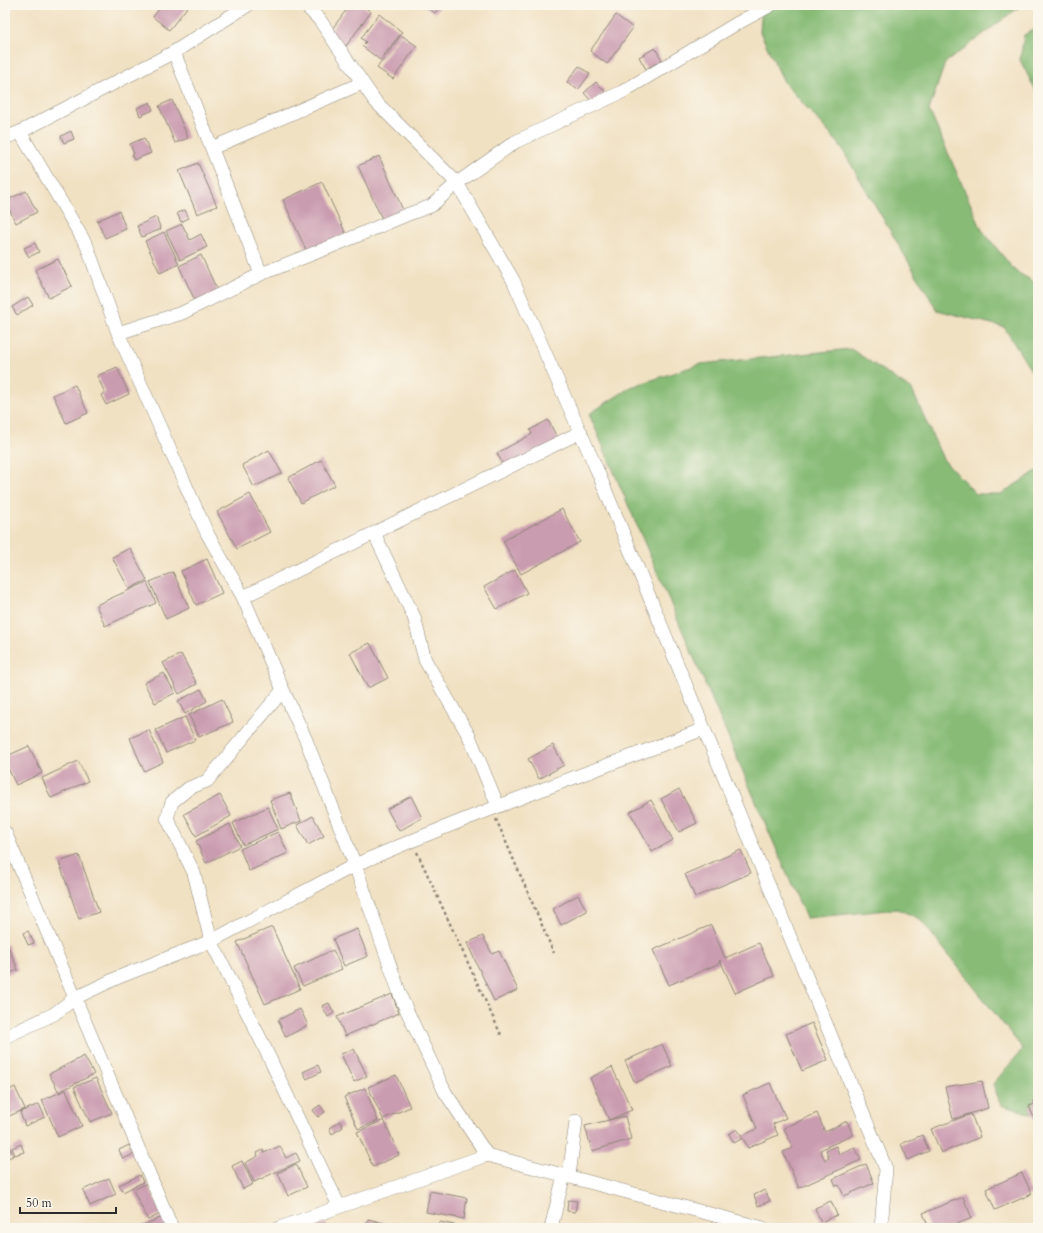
<svg xmlns="http://www.w3.org/2000/svg" width="1043" height="1233" font-family="Cardo,serif">
  <rect width="100%" height="100%" fill="#fbf7ec"/>
  <filter id="ink" filterUnits="userSpaceOnUse"><feTurbulence type="fractalNoise" baseFrequency=".025" numOctaves="2"/><feDisplacementMap in="SourceGraphic" scale="8" xChannelSelector="R" yChannelSelector="G"/><feConvolveMatrix kernelMatrix="1 2 1 2 8 2 1 2 1" color-interpolation-filters="sRGB"/></filter>
  <filter id="wash" filterUnits="userSpaceOnUse"><feTurbulence type="fractalNoise" baseFrequency=".012" numOctaves="4" result="noise"/><feDisplacementMap in="SourceGraphic" scale="16" xChannelSelector="R" yChannelSelector="G"/><feGaussianBlur stdDeviation="0.9" result="paint"/><feColorMatrix in="noise" values="0 0 0 0 0 0 0 0 0 0 0 0 0 0 0 0 0 1.4 0 .05"/><feComposite in="paint" operator="in"/></filter>
  <g filter="url(#wash)">
    <rect width="100%" height="100%" fill="#f1e1c3"/>
    <path fill="#87bb76" stroke="#597350" d="M762,5H1022L945,63L929,110L982,230L1015,271L1036,283H1038V382L1004,327L937,310L839,144L784,82L760,32Z
      M1038,27V95L1020,60L1024,35Z
      M851,349L912,390L943,459L976,494H1001L1038,470V1116L1001,1105L993,1084L1023,1049L920,919L898,909L806,918L589,414L631,387L700,364Z"/>
    <g id="blocks">
      <path fill="#ca9cb0" d="M162,5H189L169,30L153,17Z
        M350,5H362L371,12L346,46L329,33Z
        M423,5H441L435,13Z
        M379,14L402,32L380,60L362,46L366,42L361,38Z
        M616,15L633,28L607,64L590,51Z
        M401,35L417,46L393,79L377,68Z
        M655,48L662,60L646,69L639,57Z
        M579,66L590,74L578,90L567,82Z
        M596,82L605,91L593,103L584,93Z
        M172,100L188,138L175,143L159,106Z
        M150,102L153,110L140,116L137,108Z
        M71,131L74,139L64,143L61,136Z
        M144,138L151,153L134,160L132,155L134,154L130,144Z
        M379,156L403,210L382,219L358,166Z
        M198,163L217,206L197,214L179,171Z
        M322,182L346,234L307,252L283,200Z
        M26,191L37,212L16,223L5,201Z
        M185,210L189,218L181,222L177,213Z
        M119,211L126,229L105,238L97,221Z
        M156,217L161,229L142,237L137,226Z
        M182,224L190,240L201,234L207,247L180,260L166,231Z
        M164,232L179,264L160,273L145,241Z
        M35,243L39,252L29,257L24,248Z
        M201,255L218,292L196,303L179,266Z
        M58,259L72,286L49,298L35,270Z
        M28,297L33,305L17,315L12,307Z
        M117,367L129,394L106,405L101,395L105,393L97,376Z
        M75,385L88,413L66,423L53,395Z
        M548,420L559,441L505,469L497,453L532,434L530,430Z
        M269,450L282,473L254,487L242,465Z
        M321,460L335,485L301,503L288,478Z
        M250,494L270,532L237,549L217,512Z
        M562,509L580,542L521,574L503,541Z
        M130,548L147,580L129,589L112,557Z
        M207,559L222,593L196,605L181,571Z
        M515,570L527,593L497,609L484,587Z
        M173,572L189,608L166,619L150,582Z
        M147,582L156,603L105,626L96,605Z
        M370,643L388,678L368,688L350,653Z
        M181,654L197,684L179,694L163,663Z
        M164,673L175,693L155,703L144,683Z
        M201,689L207,701L185,714L178,701Z
        M222,699L233,722L199,737L189,715Z
        M185,717L195,740L166,753L156,730Z
        M149,730L163,762L144,771L130,738Z
        M553,745L564,765L539,779L528,759Z
        M29,746L42,773L16,785L5,762V757Z
        M78,761L88,781L51,798L42,778Z
        M679,789L697,823L679,832L661,799Z
        M290,793L301,821L281,829L270,800Z
        M220,795L231,816L196,836L184,814Z
        M411,796L422,818L399,831L387,809Z
        M651,800L673,840L652,852L630,812Z
        M268,807L278,829L243,845L233,823Z
        M313,816L324,836L308,845L297,825Z
        M230,824L240,846L206,863L196,841Z
        M278,832L288,853L249,871L240,849Z
        M741,850L751,873L695,897L685,874Z
        M79,855L99,912L79,919L59,862Z
        M578,895L587,911L561,925L553,909Z
        M711,925L725,958L759,943L774,976L735,993L720,960L719,961L720,963L669,985L653,950Z
        M272,927L300,989L265,1004L237,942Z
        M357,929L368,956L344,966L333,939Z
        M28,931L34,943L28,945L23,933Z
        M483,936L492,954L499,951L518,990L494,1001L467,943Z
        M7,944L18,970L5,975V945Z
        M333,950L342,969L303,986L294,968Z
        M392,994L399,1013L345,1036L337,1017Z
        M329,1003L334,1013L328,1017L322,1006Z
        M300,1009L308,1025L286,1037L278,1020Z
        M812,1023L828,1060L802,1071L786,1034Z
        M662,1044L672,1066L635,1083L625,1061Z
        M354,1049L367,1076L354,1082L341,1054Z
        M84,1056L94,1074L59,1092L49,1074Z
        M318,1065L321,1072L307,1079L303,1072Z
        M612,1067L632,1110L609,1120L625,1116L631,1139L592,1151L585,1126L609,1120L590,1078Z
        M396,1075L410,1107L383,1119L368,1087Z
        M96,1078L112,1113L90,1122L74,1087Z
        M982,1081L988,1108L953,1119L945,1087Z
        M770,1083L786,1118L773,1124L778,1135L748,1148L743,1138L734,1143L729,1134L737,1129L742,1136L757,1129L743,1095Z
        M15,1087L25,1109L5,1118V1092Z
        M365,1088L378,1121L358,1129L344,1097Z
        M66,1090L82,1126L58,1137L42,1100Z
        M1038,1098V1128L1029,1106L1035,1104L1033,1100Z
        M39,1104L45,1117L25,1126L20,1112Z
        M320,1105L325,1112L318,1117L313,1110Z
        M817,1113L825,1132L847,1121L853,1135L820,1150L825,1160L829,1158L826,1150L836,1146L839,1154L855,1147L861,1160L799,1188L783,1152L793,1148L784,1128Z
        M971,1114L980,1137L941,1153L931,1129Z
        M384,1120L399,1155L373,1167L357,1132Z
        M340,1121L343,1127L332,1134L329,1128Z
        M922,1135L929,1151L908,1160L901,1144Z
        M21,1144L24,1152L15,1155L12,1148Z
        M129,1145L134,1154L123,1159L119,1150Z
        M280,1146L286,1158L296,1153L300,1161L254,1182L245,1163L258,1156L257,1153L263,1150L264,1153Z
        M10,1148L13,1156L5,1159V1150Z
        M242,1161L253,1184L243,1189L232,1166Z
        M296,1164L307,1187L288,1196L278,1173Z
        M866,1164L874,1183L844,1196L839,1185L836,1186L833,1179Z
        M1022,1173L1032,1194L995,1210L986,1189Z
        M140,1175L143,1182L123,1192L119,1185Z
        M109,1178L116,1194L90,1206L83,1190Z
        M147,1183L162,1213L148,1220L133,1190Z
        M765,1190L770,1201L758,1206L754,1195Z
        M430,1191L467,1198L464,1219L426,1212Z
        M963,1197L972,1218L947,1228H929L923,1213Z
        M568,1200L577,1201L575,1212L567,1211Z
        M831,1201L837,1215L821,1222L815,1208Z
        M163,1217L168,1228H136Z
        M368,1219L400,1227V1228H366Z
        M440,1222L463,1227V1228H438Z
        M326,1223L327,1228H319L318,1226Z"/>
    </g>
  </g>
  <g filter="url(#ink)">
    <use href="#blocks" fill-opacity="0" stroke="#8e8677" stroke-width="1"/>
    <g fill="none" stroke-linecap="round" stroke-linejoin="round">
      <defs>
        <path id="street" d="M305,5L319,19L375,101L457,183L513,280L597,470L886,1169L881,1228
          M174,52L261,274
          M20,132L87,246L118,333L207,533L243,597L283,690L207,781L189,788L172,802L167,818L194,873L211,941L262,1042L339,1206
          M5,138L20,132L174,52L248,5
          M212,148L362,83
          M118,333L182,313L261,274L335,245L406,215L431,206L457,183L515,142L622,92L736,24L771,5
          M374,533L414,617L425,660L469,736L498,806
          M243,597L581,432
          M283,690L306,740L355,865C469,815 587,773 704,729
          M5,832L172,1228
          M5,1037L54,1014L75,998L119,977L211,941L355,865L402,1000L445,1092L487,1155
          M279,1228L487,1155L763,1228
          M551,1228L564,1175L569,1176L576,1121"/>
      </defs>
      <use href="#street" stroke="#8e8677" stroke-width="14"/>
      <path stroke="#8e8677" stroke-width="2.5" stroke-dasharray="3 3" stroke-linecap="butt" d="M496,819L554,953
        M417,852L502,1037"/>
      <use href="#street" stroke="#fff" stroke-width="13"/>
    </g>
  </g>
  <rect width="1043" height="1233" fill="none" stroke="#fbf7ec" stroke-width="20"/>
  <path d="M20 1207v6h96v-6" fill="none" stroke="#2b2b2b" stroke-width="2"/>
  <text x="26" y="1207" font-size="12" fill="#2b2b2b" stroke="#fbf7ec" stroke-width="3" paint-order="stroke">50 m</text>
</svg>
